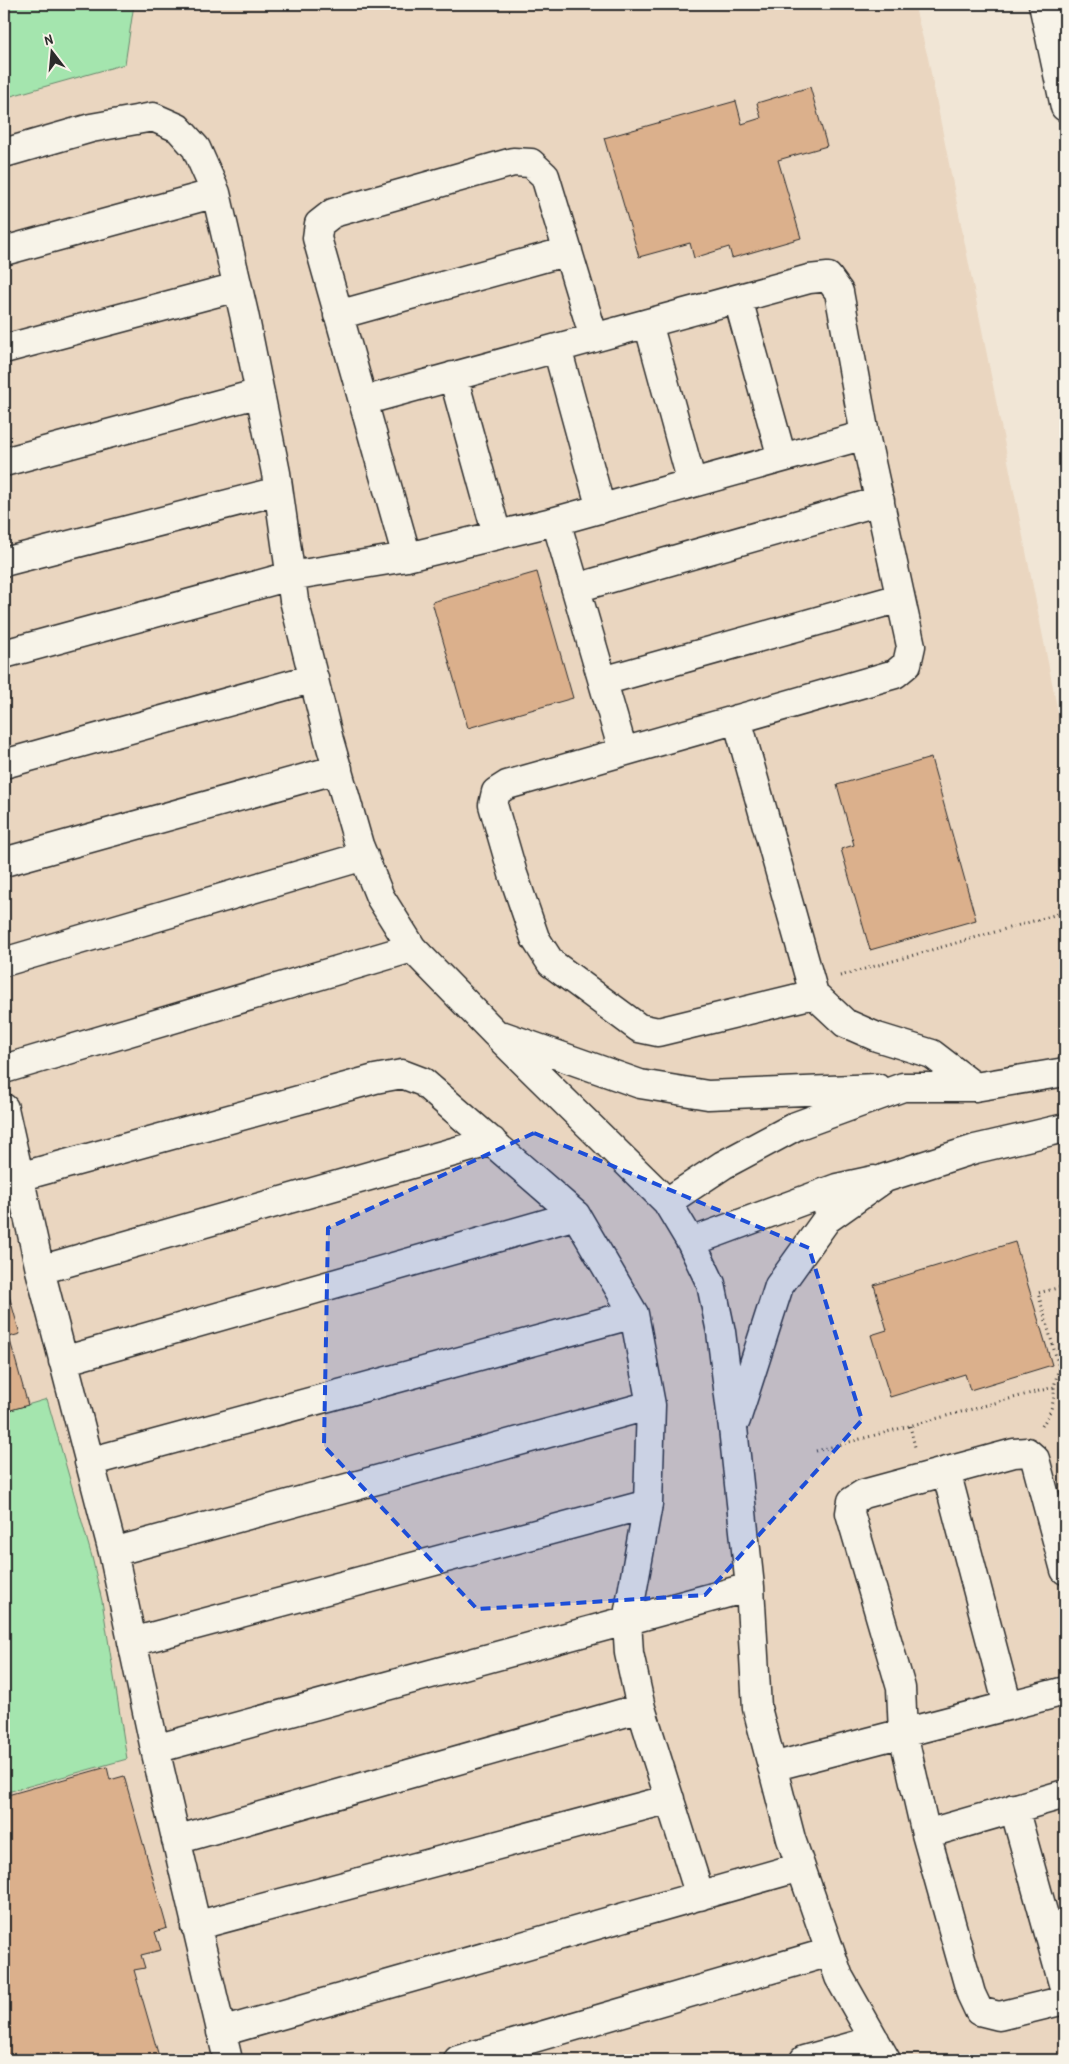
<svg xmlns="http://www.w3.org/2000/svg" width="1069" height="2064" font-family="'Patrick Hand',sans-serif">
  <rect width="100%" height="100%" fill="#f1e6d6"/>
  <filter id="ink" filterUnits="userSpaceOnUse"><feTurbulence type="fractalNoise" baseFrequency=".02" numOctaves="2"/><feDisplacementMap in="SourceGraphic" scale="10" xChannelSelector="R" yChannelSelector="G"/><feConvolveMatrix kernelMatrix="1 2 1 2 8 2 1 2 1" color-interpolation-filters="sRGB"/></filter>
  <g filter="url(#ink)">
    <path fill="#ead6c0" d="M4,4H914L928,58L1065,748V2060H4Z"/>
    <path fill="#a4e5ae" stroke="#68886c" d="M4,4H134L125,64L4,98Z
      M47,1399L92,1557L102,1601L127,1759L4,1793V1412Z"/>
    <path fill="#dbb08c" stroke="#2b2b2b" d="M810,87L827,146L778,160L801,238L732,258L729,247L694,258L690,243L639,257L604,138L736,101L742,124L761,118L757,103Z
      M537,572L573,698L468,728L432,602Z
      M931,758L976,920L870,950L841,849L854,845L837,785Z
      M1015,1242L1052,1365L970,1390L965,1374L890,1397L871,1335L887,1330L874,1285Z
      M4,1278L20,1334L9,1337L28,1405L4,1412Z
      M107,1767L110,1780L124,1776L167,1928L155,1932L161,1950L141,1955L145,1968L134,1970L160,2060H4V1985L9,1984L4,1967V1796Z"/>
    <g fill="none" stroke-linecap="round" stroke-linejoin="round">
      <defs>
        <path id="minor" d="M4,153L91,128L153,117L178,128L196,148L216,193L244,314L276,473L294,600L329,740L359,845L380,897L412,948L495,1033L667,1202L691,1242L711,1284L721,1332L733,1428L750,1587L757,1708L791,1839L839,1977L886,2060
          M4,251L216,193
          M738,299L782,458
          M338,315L568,251
          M648,323L692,483
          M557,348L601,509
          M4,349L237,287
          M453,376L497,535
          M363,401L809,279L828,277L839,292L865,435L911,646L907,664L895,674L507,785L496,792L493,805L513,874L535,938L551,963L639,1028L658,1032L814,994L737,719
          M4,462L260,393
          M556,521L623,751
          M407,557L317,238L319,224L333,213L513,162L531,163L545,176L594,338
          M4,562L278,491
          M576,588L880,501
          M4,654L290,576L407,557L556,521L865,435
          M603,681L900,598
          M4,764L314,678
          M4,862L338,769
          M4,962L364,856
          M814,994L845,1023L877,1037L932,1054L975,1087
          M504,1036L640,1084L708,1095L877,1088
          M4,1069L412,948
          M4,1108L40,1270L113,1552L155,1749L228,2060
          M19,1177L375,1079L402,1074L423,1082L576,1215L634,1314L651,1405L648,1504L627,1621L629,1653L641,1708L700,1896
          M667,1202L723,1165L796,1126L903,1087H975L1065,1072
          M691,1242L837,1188L874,1180
          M40,1270L492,1141
          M63,1361L576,1215
          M736,1420L779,1286L827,1219L885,1178L975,1149L1065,1128
          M89,1462L634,1314
          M946,1471L1008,1706
          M113,1552L651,1405
          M1065,1570L1035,1459L1027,1452L1014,1453L863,1494L852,1501L850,1513L901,1688L903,1734L926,1834L971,1994L979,2011L999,2016L1065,2000
          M132,1642L648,1504
          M155,1749L750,1587
          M772,1767L1065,1691
          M1014,1808L1065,1991
          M926,1834L1065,1794
          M176,1840L641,1708
          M195,1926L670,1799
          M221,2032L800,1867
          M458,2060L830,1952
          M804,2060L875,2040"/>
        <path id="major" d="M1043,4L1065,107"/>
      </defs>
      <use href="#minor" stroke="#2b2b2b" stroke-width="31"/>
      <use href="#major" stroke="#2b2b2b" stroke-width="31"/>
      <path stroke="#2b2b2b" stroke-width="3" stroke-dasharray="1 4" stroke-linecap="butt" d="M840,976L1065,912
        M910,1426L915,1447
        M1042,1426C1050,1414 1055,1402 1054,1387
        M816,1451L1054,1387L1059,1367L1038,1293L1065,1286"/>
      <use href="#minor" stroke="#f7f3e8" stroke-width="28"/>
      <use href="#major" stroke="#f7f3e8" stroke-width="28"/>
    </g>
  </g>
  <path fill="#1d4ed8" fill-opacity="0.2" stroke="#1d4ed8" stroke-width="4" stroke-dasharray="10 6" stroke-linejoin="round" d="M534,1133L809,1248L862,1420L705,1595L477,1609L324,1446L328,1228Z"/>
  <rect width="1069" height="2064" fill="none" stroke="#f7f3e8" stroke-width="20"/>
  <rect x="10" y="10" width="1049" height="2044" fill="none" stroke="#2b2b2b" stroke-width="2" filter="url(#ink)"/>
  <g transform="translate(52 52) rotate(344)" stroke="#f7f3e8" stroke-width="4" paint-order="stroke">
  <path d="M0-4L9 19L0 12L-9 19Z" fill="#2b2b2b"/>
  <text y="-8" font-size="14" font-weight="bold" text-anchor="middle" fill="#2b2b2b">N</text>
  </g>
</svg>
